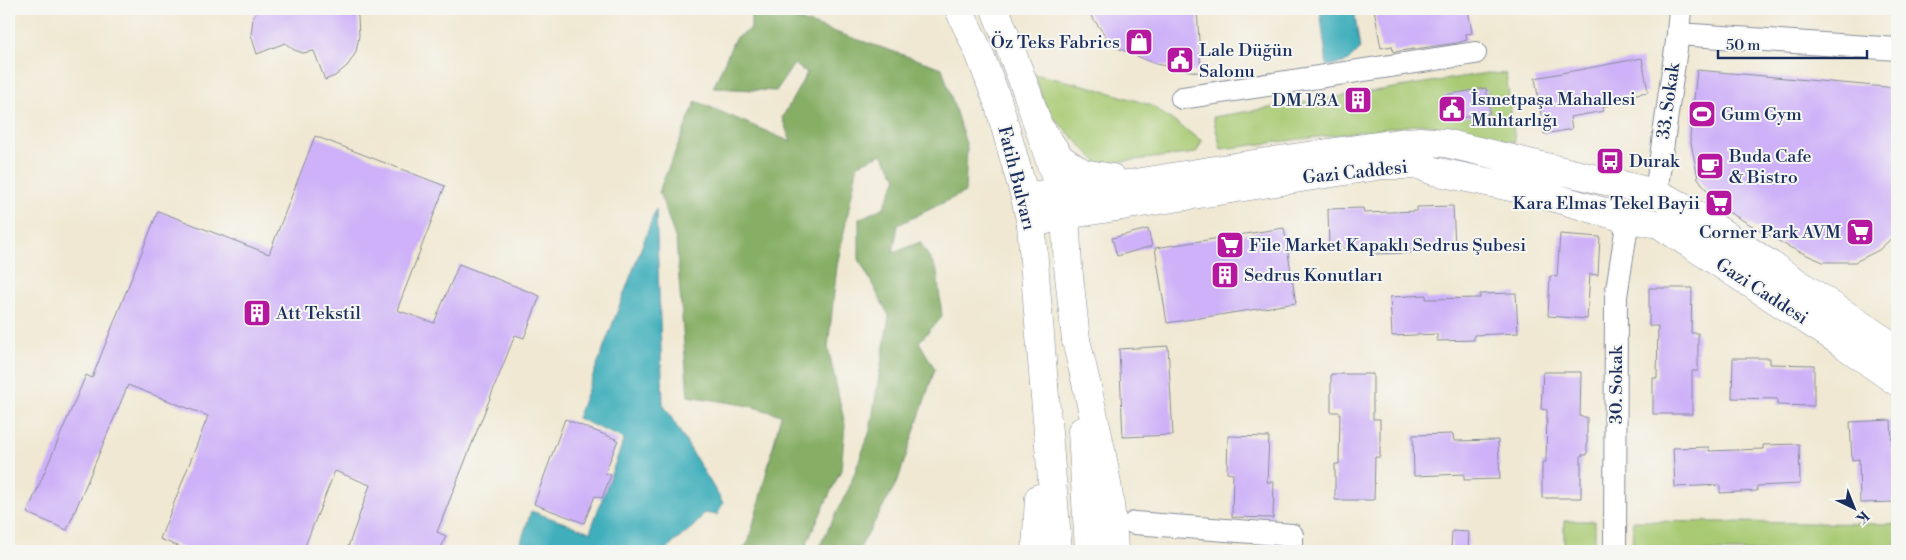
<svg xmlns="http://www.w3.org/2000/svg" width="1906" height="560" font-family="'Libre Bodoni',serif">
  <rect width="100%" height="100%" fill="#f6f6f2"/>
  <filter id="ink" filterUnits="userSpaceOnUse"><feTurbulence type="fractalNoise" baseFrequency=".02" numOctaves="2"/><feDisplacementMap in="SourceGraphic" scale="10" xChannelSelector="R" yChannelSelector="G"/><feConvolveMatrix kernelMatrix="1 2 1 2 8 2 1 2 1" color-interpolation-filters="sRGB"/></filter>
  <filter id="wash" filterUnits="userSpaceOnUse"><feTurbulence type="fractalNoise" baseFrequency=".0096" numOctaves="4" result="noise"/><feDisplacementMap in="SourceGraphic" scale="20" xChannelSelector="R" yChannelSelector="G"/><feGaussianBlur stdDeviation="1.12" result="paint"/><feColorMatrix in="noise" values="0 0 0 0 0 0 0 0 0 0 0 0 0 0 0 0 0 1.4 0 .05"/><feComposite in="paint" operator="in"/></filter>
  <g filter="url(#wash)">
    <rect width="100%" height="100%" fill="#f0e8d2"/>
    <path fill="#a9ca73" stroke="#627c68" d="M1487,73L1506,74L1515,142L1423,124L1221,149L1213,117Z
      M1034,74L1088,86L1150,105L1202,141L1196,153L1099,164L1047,111Z
      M1564,521H1595V551H1564Z
      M1633,521L1897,524V551H1632Z"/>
    <path fill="#86ae65" stroke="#506e62" d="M751,9H767L942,68L967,147L965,192L898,225L893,253L920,242L937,271L942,317L919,342L935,369L898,480L858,551H817L849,488L870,431L889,316L859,259V219L884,207L897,178L882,154L858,164L837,266L828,348L845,425L841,470L803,551H742L749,541L781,415L750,406L688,396L676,240L659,191L696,101L791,142L782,118L807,73L794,64L776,91L713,88L735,38L751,29Z"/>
    <path fill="#3fafbb" stroke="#2d6f8c" d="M1320,9H1354L1360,49L1347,62L1327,66Z
      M656,209L663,404L723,503L717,515L704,513L695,525L664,551H518L531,511L590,532L624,439L577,418Z"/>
    <g id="blocks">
      <path fill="#ceb1f8" d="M258,9H354L358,17L359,36L356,52L348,65L335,76L325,80L314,51L303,53L294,50L285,43L257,54L251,35L253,18Z
        M1086,9H1197L1201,73L1156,64L1113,46Z
        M1374,9H1468L1472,33L1466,34L1467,40L1457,43L1393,52L1392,46L1381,48Z
        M1642,58L1648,92L1608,99L1609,105L1603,106L1604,111L1570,117L1572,129L1544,134L1535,78Z
        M1697,70L1897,88V233L1879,250L1855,262H1823L1789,247L1718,206L1698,178L1690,138Z
        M1486,88L1490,113L1448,120L1444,95Z
        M315,136L445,186L397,310L434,323L459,264L540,296L524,338L515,335L437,532L446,536L440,551H360L348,547L370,485L335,471L303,551H191L160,539L208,416L128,385L67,530L27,513L86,375L92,378L158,211L269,254Z
        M1453,206L1455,246L1411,248V253L1374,254V247L1329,249L1328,209L1363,208L1364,213L1417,211V207Z
        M1284,228L1296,303L1167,323L1155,248Z
        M1148,229L1152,246L1117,256L1112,238Z
        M1560,234L1600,237L1598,275L1590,274L1587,319L1548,316L1550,276L1557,277Z
        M1649,288H1692L1691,333H1698V371H1692V414H1653V378H1657L1658,326H1649Z
        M1516,293L1518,333L1474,335V340L1437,341V334L1392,336L1390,297L1426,295V299L1480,298V294Z
        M1168,346L1173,435L1123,437L1119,349Z
        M1733,358H1770V364L1814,365V406L1777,405V399L1732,398Z
        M1543,372H1581L1580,417H1587V455H1581V498H1542V462H1546L1547,410L1541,409Z
        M1331,374H1373V419H1380V457H1375L1374,500H1335V464H1339L1340,412H1331Z
        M565,419L618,440L605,473L611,475L602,498L595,496L584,523L534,504Z
        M1891,420L1893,465H1897V502L1860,503L1859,459L1852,460L1850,422Z
        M1453,434L1454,441L1498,440L1500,479L1464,480V474L1414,476L1413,435Z
        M1228,436L1269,437L1267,482H1274L1273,518L1232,517L1233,474L1227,473Z
        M1799,444L1800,484L1757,486V491L1720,493V485L1675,487L1673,448L1709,447V451L1763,449V445Z
        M1452,531L1469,532L1468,551H1451Z"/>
    </g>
  </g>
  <g filter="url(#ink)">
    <use href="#blocks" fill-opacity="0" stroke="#868c98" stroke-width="1"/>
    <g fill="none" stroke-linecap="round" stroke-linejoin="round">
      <defs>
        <path id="minor" d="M1678,34L1897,49
          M1182,98L1475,53
          M1656,193L1678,34L1680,9
          M1134,523L1292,535V551
          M1615,551L1616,296L1628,219"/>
        <path id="tertiary" d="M1042,131L1061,159L1083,173L1112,178
          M1025,197C1064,190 1103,188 1142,182C1230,167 1318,154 1406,142L1420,141L1445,143L1656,193L1680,205L1703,220L1897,349
          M1031,224L1065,215L1383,165H1419L1434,171L1535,192L1628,219L1659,224L1839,341L1897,382"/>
        <path id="secondary" d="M959,9L980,55L998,102L1025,197L1031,224L1044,385
          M995,9L1027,92L1060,191L1065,215L1068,266L1076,340"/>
        <path id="trunk" d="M1076,340C1092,409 1111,480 1114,551
          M1044,385L1058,551
          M1082,431L1089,551
          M1036,551L1039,498"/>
      </defs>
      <use href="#minor" stroke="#868c98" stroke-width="24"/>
      <use href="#tertiary" stroke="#868c98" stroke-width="29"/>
      <use href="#secondary" stroke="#868c98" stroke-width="29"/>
      <use href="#trunk" stroke="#868c98" stroke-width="29"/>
      <use href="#minor" stroke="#fff" stroke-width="22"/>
      <use href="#tertiary" stroke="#fff" stroke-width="28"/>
      <use href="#secondary" stroke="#fff" stroke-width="28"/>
      <use href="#trunk" stroke="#fff" stroke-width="28"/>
    </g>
  </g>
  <defs>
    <symbol id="shop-square" viewBox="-11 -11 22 22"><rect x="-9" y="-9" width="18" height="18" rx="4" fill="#b5179e" stroke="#f6f6f2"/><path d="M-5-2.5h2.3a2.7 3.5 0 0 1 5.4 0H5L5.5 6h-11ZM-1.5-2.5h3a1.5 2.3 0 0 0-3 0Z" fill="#fff"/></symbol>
    <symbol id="civic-square" viewBox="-11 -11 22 22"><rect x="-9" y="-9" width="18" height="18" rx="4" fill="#b5179e" stroke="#f6f6f2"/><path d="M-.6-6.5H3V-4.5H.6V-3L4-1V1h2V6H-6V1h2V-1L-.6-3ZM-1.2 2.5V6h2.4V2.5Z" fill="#fff"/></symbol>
    <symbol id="building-square" viewBox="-11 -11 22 22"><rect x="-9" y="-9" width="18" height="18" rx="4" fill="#b5179e" stroke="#f6f6f2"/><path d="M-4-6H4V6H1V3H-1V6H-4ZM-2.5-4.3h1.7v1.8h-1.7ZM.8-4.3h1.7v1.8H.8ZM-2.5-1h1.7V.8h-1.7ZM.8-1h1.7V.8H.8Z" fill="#fff"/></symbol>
    <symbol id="stadium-square" viewBox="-11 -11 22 22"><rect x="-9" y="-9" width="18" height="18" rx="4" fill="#b5179e" stroke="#f6f6f2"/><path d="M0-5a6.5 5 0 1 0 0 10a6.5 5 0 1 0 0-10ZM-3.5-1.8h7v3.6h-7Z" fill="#fff"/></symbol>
    <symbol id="bus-square" viewBox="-11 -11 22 22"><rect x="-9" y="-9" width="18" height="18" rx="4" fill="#b5179e" stroke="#f6f6f2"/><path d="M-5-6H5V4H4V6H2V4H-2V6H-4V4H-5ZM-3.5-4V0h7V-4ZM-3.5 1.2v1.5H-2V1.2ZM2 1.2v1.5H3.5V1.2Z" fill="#fff"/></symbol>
    <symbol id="cafe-square" viewBox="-11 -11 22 22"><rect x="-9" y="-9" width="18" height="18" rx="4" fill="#b5179e" stroke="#f6f6f2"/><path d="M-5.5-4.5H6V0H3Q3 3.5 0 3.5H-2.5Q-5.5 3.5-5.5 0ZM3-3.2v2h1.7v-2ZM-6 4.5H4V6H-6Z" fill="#fff"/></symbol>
    <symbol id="supermarket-square" viewBox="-11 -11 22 22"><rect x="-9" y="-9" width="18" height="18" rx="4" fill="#b5179e" stroke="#f6f6f2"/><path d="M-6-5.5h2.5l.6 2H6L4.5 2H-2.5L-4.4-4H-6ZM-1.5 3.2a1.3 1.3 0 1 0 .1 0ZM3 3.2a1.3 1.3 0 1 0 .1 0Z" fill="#fff"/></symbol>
  </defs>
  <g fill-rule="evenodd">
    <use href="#shop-square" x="1123" y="26" width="32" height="32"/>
    <use href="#civic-square" x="1164" y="44" width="32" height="32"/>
    <use href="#building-square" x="1342" y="84" width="32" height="32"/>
    <use href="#civic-square" x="1436" y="93" width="32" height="32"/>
    <use href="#stadium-square" x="1686" y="98" width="32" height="32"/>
    <use href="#bus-square" x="1594" y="145" width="32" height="32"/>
    <use href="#cafe-square" x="1694" y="150" width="32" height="32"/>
    <use href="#supermarket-square" x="1703" y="187" width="32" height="32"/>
    <use href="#supermarket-square" x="1844" y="216" width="32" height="32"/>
    <use href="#supermarket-square" x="1214" y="229" width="32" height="32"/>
    <use href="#building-square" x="1209" y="259" width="32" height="32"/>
    <use href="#building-square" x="241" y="297" width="32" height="32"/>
  </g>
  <g text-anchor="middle" stroke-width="4" stroke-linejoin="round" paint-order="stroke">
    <g font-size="18" fill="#1b2f5e" stroke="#f6f6f2" text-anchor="start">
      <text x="1120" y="48" text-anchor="end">Öz Teks Fabrics</text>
      <text x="1199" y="56">Lale Düğün<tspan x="1199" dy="21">Salonu</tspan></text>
      <text x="1471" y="105">İsmetpaşa Mahallesi<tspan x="1471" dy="21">Muhtarlığı</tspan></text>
      <text x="1339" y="106" text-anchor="end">DM 1/3A</text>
      <text x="1721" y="120">Gum Gym</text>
      <text x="1729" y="162">Buda Cafe<tspan x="1729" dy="21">&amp; Bistro</tspan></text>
      <text x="1629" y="167">Durak</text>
      <text x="1700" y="209" text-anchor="end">Kara Elmas Tekel Bayii</text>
      <text x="1841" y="238" text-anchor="end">Corner Park AVM</text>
      <text x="1249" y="251">File Market Kapaklı Sedrus Şubesi</text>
      <text x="1244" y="281">Sedrus Konutları</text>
      <text x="276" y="319">Att Tekstil</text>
    </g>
    <g font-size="18" fill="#1b2f5e" stroke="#f6f6f2">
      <text transform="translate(1668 101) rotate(-82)" y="6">33. Sokak</text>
      <text transform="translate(1355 172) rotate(-6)" y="6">Gazi Caddesi</text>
      <text transform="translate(1017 178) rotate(76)" y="6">Fatih Bulvarı</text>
      <text transform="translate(1762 291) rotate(33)" y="6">Gazi Caddesi</text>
      <text transform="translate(1616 385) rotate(-90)" y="6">30. Sokak</text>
    </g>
  </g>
  <rect width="1906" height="560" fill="none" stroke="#f6f6f2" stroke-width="30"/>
  <g transform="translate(1854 508) rotate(137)" stroke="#f6f6f2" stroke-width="4" paint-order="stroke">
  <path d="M0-4L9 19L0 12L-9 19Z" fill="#1b2f5e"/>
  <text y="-8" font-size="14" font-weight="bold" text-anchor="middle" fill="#1b2f5e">K</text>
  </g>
  <path d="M1718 50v8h149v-8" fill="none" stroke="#1b2f5e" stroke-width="2.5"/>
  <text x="1726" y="50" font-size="15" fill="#1b2f5e" stroke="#f6f6f2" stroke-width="4" paint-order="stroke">50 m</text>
</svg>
